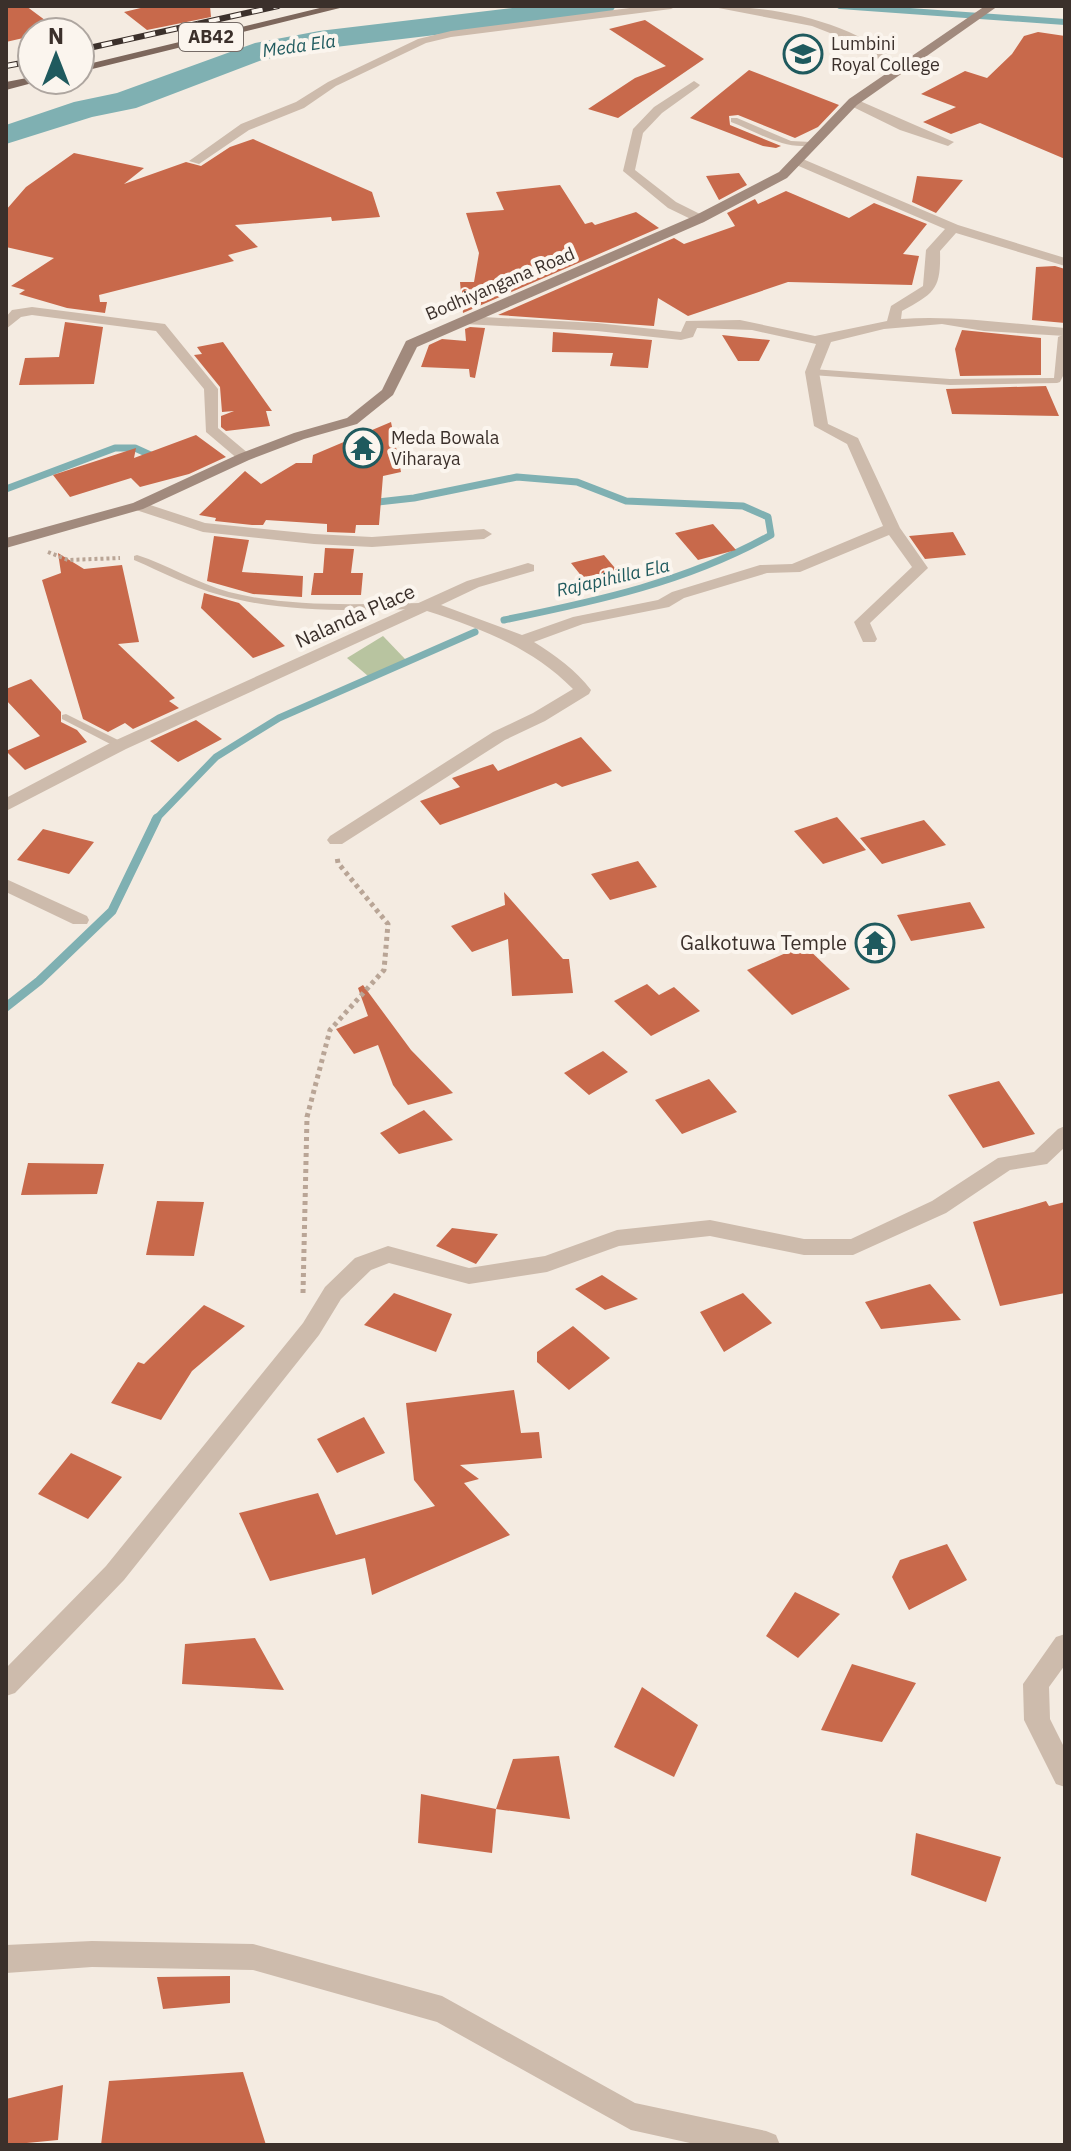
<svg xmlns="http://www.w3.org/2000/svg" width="1071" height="2151" font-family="'IBM Plex Sans',sans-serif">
  <rect width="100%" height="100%" fill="#f4ebe1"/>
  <path fill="#b8c4a0" d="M383,636L406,660L368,676L347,658Z"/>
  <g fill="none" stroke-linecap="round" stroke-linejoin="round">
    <path stroke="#7fb0b2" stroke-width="6" d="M840,6L1065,22"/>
    <path stroke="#7fb0b2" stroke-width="7" d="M6,489L115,448H135L157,458
      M369,503L414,498L517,477L577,482L626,501L743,506L768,517L771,535C687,582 597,601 504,620
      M155,820L216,757L279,718L475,632"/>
    <path stroke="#7fb0b2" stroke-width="9" d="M6,1007L39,981L112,911L157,818"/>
    <path fill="#7fb0b2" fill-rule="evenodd" d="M530,6H616L612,12L602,15L319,49L262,60L136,108L92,117L6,144V125L74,102L117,93L255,43L319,31Z"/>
  </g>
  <path fill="#c8694b" d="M6,6H26L61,32H32V36L6,42Z
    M149,6H210L211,17L147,30L124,12Z
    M645,20L704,59L618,118L588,109L635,78L666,66L609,29Z
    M1038,32L1065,36V159L980,123L951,134L923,122L956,107L921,94L965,71L987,78L1012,54L1024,36Z
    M749,70L839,105L818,127L795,138L738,115L729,116L730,125L781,146L776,148L763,146L690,118Z
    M253,139L372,192L380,217L332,221L331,217L235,225L258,247L228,255L234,261L99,295L100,302H107L105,313L67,308L19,294L25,290L11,286L54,258L6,247V210L26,187L74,153L144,168L124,184L186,162L201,166L230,147Z
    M739,173L747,185L719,200L706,176Z
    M917,176L963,180L936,213L912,202Z
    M560,185L585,224L592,222L595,225L636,212L659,228L463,313L460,282H474L479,253L466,213L504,210L496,192Z
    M786,191L849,218L874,203L927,224L903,254L919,256L912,285L788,282L688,316L658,298L654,326L498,315L674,238L684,244L735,226L727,213L755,199L758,204Z
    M1055,266L1065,269V323L1032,320L1036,267Z
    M65,322L103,327L94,384L19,385L25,358L59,357Z
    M470,327L485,328L475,378L470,377L469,369L421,367L429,345L442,339L466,341L465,329Z
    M962,330L1041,338V375L960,376L955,349Z
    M553,332L652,340L648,368L610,366L613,353L552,352Z
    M722,335L770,340L759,361H738Z
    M223,342L272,411H266L270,426L226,431L221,427V416L234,411L222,412L220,387L194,355L202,354L197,347Z
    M1046,386L1059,416L952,414L946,389Z
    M391,422L401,472L383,476L379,525H356L355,533L327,532V524L266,520L263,525H252L215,521L216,518L199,515L245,471L261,484L296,463H312L313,455Z
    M196,435L226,457L189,474L140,487L131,478L70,497L53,475L136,448L134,458Z
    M713,524L736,550L698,560L675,533Z
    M953,532L966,555L925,559L909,536Z
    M214,536L249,540L242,572L303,576L302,597L253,594L207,581Z
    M325,548L354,549L351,573H363L361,595H311L314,573H323Z
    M58,553L84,569L122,565L139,642L118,644L175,698L169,701L179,708L133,729L125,723L108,732L83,719L42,580L61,573Z
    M604,555L620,574L587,583L571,563Z
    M204,593L239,603L285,646L253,658L201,608Z
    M31,679L61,712V722L77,730L87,742L25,770L6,751L40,736L6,700V689Z
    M196,720L222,739L178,762L150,741Z
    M581,737L612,771L562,787L556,783L440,825L420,801L460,787L452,778L493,764L498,771Z
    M837,817L866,850L823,864L794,831Z
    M924,820L946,845L882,864L860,838Z
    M43,829L94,842L69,874L17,860Z
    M638,861L657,887L610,900L591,874Z
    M504,892L563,959H569L573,993L512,996L508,939L472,952L451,926L505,905Z
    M970,902L985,928L911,941L897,915Z
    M804,945L850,989L792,1015L747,970Z
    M647,984L659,995L674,987L700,1011L651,1036L614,1001Z
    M363,985L411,1050L453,1093L408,1105L393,1085L378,1045L354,1054L336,1029L368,1016L358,988Z
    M603,1051L628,1072L589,1095L564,1073Z
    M709,1079L737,1112L682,1134L655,1100Z
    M999,1081L1035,1134L983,1148L948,1095Z
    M424,1110L453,1140L399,1154L380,1133Z
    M28,1163L104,1164L97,1194L21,1195Z
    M157,1201L204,1202L194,1256L146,1255Z
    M1046,1201L1049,1206L1065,1202V1293L1000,1306L973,1222Z
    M452,1228L498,1234L476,1264L436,1246Z
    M602,1275L638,1299L605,1310L575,1289Z
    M930,1284L961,1320L881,1329L865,1302Z
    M394,1293L452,1314L436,1352L364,1325Z
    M743,1293L772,1323L724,1352L700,1312Z
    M204,1305L245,1326L192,1371L161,1420L111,1403L138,1362L144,1364Z
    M573,1326L610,1358L569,1390L537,1362V1352Z
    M514,1390L521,1433L539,1432L542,1458L460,1465L479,1479L464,1483L510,1535L372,1595L365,1558L270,1581L239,1513L318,1493L336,1535L435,1506L414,1480L406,1403Z
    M364,1417L385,1453L337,1473L317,1439Z
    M71,1453L122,1477L88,1519L38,1494Z
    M947,1544L967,1580L909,1610L892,1577L900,1560Z
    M795,1592L840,1614L798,1658L766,1636Z
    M255,1638L284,1690L182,1684L185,1644Z
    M852,1664L916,1683L882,1742L821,1730Z
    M642,1687L698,1725L674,1777L614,1747Z
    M559,1756L570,1819L496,1809L513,1759Z
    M421,1794L496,1809L492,1853L418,1843Z
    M916,1833L1001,1857L986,1902L911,1875Z
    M230,1976V2003L163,2009L157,1977Z
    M243,2072L266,2145H101L109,2081Z
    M63,2085L58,2140L6,2145V2099Z"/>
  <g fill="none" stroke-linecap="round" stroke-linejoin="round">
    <path stroke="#b9a596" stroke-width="4" stroke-dasharray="3 3" stroke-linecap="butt" d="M48,552L68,560L120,558"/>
    <path stroke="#b9a596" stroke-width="5" stroke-dasharray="4 4" stroke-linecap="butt" d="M303,1293L307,1117L330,1030L384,970L388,924L338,863L337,857"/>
    <path fill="#cdbbac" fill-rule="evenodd" d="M731,118H737L791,141L811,142L815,144C789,153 755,131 731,122Z
      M1065,334L1064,374L1060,382L1057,383L950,385L812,375L808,372L812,369L950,379L1054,378L1058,337Z
      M137,555C168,565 197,583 229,592C292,608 360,604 425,603L430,606L425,609C357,610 286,614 220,595C190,587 162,572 134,560V556Z
      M66,714L124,743L125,745L120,748L116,747L62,719V715Z"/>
    <path fill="#cdbbac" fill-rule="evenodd" d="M645,6H677L671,9L451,37L426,43L336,86L304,108L249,130L199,164L189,161L241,124L296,102L328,82L418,39L451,31Z
      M708,6C775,6 856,21 906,69L896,71L853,42L812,26Z
      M694,81L700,85L698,87L662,113L643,133L635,170L676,202L704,216V222L699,223L668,208L623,171L633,129L654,107Z
      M853,98L954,142L948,146L900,130L849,105V99Z
      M798,157L958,225L1065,258V266L956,233L940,251C941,289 935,293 902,311L901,319C955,315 1010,324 1065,328V336L984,331L942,324L884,329L831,342L819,372L828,424L858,438L900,528L928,568L870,623L877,639L875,642H863L854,622L912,567L889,535L800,572L767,573L684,598L669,607L583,624L534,642C555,655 576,670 591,690L589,694L545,721L505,740L342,844H330L327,840L330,836L493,732L533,713L573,689C531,647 482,629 427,611L126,749L6,811V798L114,741L467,581L528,563L534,565V571L479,587L441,605L522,635L573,617L658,600L672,592L760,565L792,564L883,526L847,444L814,426L805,372L816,344L752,330L697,328L693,337L681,340L597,331L465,324L458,320L465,316L597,323L681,332L686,321L740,320L815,336L887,321L891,306L923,286L926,250L945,229L794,164V158Z
      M32,307L165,324L218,389V428L249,454V460H239L206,432L204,389L156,331L32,315L21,317L6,329V317L12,310Z
      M138,501L205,523L314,534L372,537L484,529L492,534L484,539L372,547L314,544L203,532L133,509L130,506Z
      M6,879L87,916L89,920L87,924H73L6,892Z
      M1065,1126V1147L1047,1164L1010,1170L946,1213L853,1255H804L710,1236L619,1246L547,1272L469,1284L389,1263L371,1270L341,1299L319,1335L124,1580L15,1693L6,1696V1668L106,1566L303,1323L325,1287L355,1258L388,1246L469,1268L545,1256L617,1230L710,1220L804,1239H851L932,1201L998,1158L1034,1152L1058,1129Z
      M1065,1634V1665L1049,1687L1050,1719L1065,1749V1787L1056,1784L1024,1720L1023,1684L1056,1637Z
      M92,1941L253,1944L442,1996L635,2103L766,2131L776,2135L780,2145H699L631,2130L437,2022L253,1970L92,1967L6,1973V1945Z"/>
    <path fill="#a18a7d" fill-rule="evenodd" d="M985,6H998L857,105L787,178L704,222L417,347L393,395L357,424L304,439L249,460L143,509L6,548V538L133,503L239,454L294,433L347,418L382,390L406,341L694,216L779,172L849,99Z"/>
    <path fill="#7d675c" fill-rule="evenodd" d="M328,6H348L80,72V66Z
      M32,77V80H38L36,82L6,90V82Z"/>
    <defs>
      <path id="rail" d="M80,50L278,6
        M6,66L32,61"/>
    </defs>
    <use href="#rail" stroke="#3b302b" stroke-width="6"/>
    <use href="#rail" stroke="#fbf5ee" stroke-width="4" stroke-dasharray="11" stroke-linecap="butt"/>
  </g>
  <defs>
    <symbol id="school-ring" viewBox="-11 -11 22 22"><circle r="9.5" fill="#fbf5ee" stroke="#1f5a5e" stroke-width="1.5"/><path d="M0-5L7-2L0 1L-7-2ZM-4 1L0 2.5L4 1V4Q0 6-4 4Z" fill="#1f5a5e"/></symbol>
    <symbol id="temple-ring" viewBox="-11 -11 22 22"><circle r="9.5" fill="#fbf5ee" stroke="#1f5a5e" stroke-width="1.5"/><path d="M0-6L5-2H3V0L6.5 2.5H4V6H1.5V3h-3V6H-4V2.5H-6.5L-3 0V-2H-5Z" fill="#1f5a5e"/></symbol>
  </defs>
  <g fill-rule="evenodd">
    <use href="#school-ring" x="781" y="32" width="44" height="44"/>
    <use href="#temple-ring" x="341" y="426" width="44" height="44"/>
    <use href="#temple-ring" x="853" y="921" width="44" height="44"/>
  </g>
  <g text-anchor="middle" stroke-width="8" stroke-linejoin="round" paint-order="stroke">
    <rect fill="#fbf5ee" stroke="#756b66" stroke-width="2" x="179" y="23" width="64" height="28" rx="6"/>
    <g font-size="18" font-weight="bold" fill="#3b302b">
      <text x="211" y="43">AB42</text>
    </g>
    <g font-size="18" fill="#3b302b" stroke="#fbf5ee" text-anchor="start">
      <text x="831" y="50">Lumbini<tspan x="831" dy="21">Royal College</tspan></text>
      <text x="391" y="444">Meda Bowala<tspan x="391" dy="21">Viharaya</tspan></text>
    </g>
    <g font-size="18" font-style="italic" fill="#1f5a5e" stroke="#fbf5ee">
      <text transform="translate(299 46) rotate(-8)" y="6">Meda Ela</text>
      <text transform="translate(613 578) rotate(-13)" y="6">Rajapihilla Ela</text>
    </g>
    <g font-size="18" fill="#3b302b" stroke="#fbf5ee">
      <text transform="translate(500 284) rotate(-23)" y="6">Bodhiyangana Road</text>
    </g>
    <g font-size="20" fill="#3b302b" stroke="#fbf5ee">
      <text transform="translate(355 616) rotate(-24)" y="7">Nalanda Place</text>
    </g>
    <g font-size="20" fill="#3b302b" stroke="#fbf5ee" text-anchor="end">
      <text x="847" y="950">Galkotuwa Temple</text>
    </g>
  </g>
  <rect width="1071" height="2151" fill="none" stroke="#3b302b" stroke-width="16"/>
  <g transform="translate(56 56)"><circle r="38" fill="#fbf5ee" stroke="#aea6a0" stroke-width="2"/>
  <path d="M0-6L14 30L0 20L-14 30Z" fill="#1f5a5e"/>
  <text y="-12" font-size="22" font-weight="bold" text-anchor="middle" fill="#3b302b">N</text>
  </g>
</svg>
